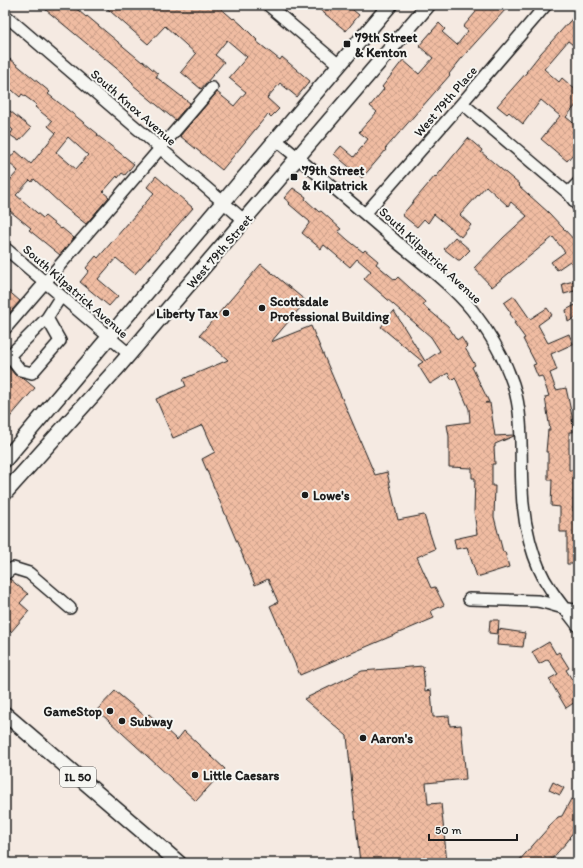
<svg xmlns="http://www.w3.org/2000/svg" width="583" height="868" font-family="Itim,sans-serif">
  <defs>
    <pattern id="building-cross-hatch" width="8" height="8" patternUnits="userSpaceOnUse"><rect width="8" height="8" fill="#f0bca2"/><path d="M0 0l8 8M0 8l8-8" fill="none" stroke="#cda18b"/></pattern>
  </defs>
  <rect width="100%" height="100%" fill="#f5eae2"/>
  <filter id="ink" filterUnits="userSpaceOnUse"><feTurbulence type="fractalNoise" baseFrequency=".025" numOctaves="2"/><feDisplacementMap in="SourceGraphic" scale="8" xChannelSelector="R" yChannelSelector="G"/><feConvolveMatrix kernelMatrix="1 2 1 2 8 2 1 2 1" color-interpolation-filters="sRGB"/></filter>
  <g filter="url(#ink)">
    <path fill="url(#building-cross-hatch)" stroke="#1c1c1c" fill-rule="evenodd" d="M40,5H72L86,17L87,16L142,62L143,61L158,74L156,77L190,103L175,120L133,85V83L127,77Z
      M103,5H217L233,19L234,18L242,25L257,40L256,41L280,60L282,57L310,81L297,97L280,83L267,98L279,109L271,117L268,114L222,170L180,136L217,92L234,106L246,92L229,78L247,57L227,40L215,55L224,62L201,89L181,72L196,54L165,26L148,44Z
      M314,5H347L359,15L346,31Z
      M468,5H501L506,9L466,53L449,74L450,75L385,149L386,150L362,178L334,154L341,146L354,157L368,139L359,132L377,112L370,106L384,89L382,87L403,60L419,74L433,58L419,46L439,23L445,29L442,32L457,45L468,31L463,27L476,12Z
      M578,12V49L568,41L544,69L559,82L562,78L578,92V103L566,117L578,127V148L567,161L541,139L560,116L541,100L523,124L509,112L507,114L497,106L527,72H526L541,53Z
      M10,59L50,92L48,94L98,134L97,135L134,164L125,175L122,173L118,178L117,176L103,192L109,197L86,224L63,206L34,179L32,182L30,180L16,195L43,218L45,216L61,229L62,228L74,238L60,255L29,230L31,228L5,207V186L18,171L7,161L16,151L31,164L56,133L48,126L52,121L35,107L37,105L22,94L20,97L5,84V65ZM68,137L88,155L76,169L56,152Z
      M10,111L31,128L19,141L10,135L13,130L5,123V118Z
      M468,138L482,150L481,152L520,185L519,186L549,213L578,244V272L570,261L557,270L551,262L565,252L553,237L492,287L474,268L503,238L527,216L511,202L508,206L486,186L460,215L471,225L461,237L434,214L428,223L424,219L417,227L402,215L435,176L436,177Z
      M156,176L193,208L135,274L116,258L98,279L118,296L109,306L80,282L89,271L86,268L96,256L98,258L154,193L147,187Z
      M293,188L306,197L305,199L319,212L321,211L341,229L338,231L348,240L363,252L365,250L378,261L376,264L395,280L398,277L409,287L425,302L423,305L448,326L457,340L461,337L467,346L465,348L475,365L472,367L489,402L485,403H490L495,436L513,435L514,436L495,444V447H494L495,464H492V486H495L494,517L503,552H505L509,567L477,577L467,547L456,549L454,539L477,534L474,511L475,478H472V468L449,467V436L447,425L470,422L469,409L455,377L452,380L448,373L430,384L418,365L423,362L381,327L394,311L425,361L440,351L431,337L364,279L371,271L357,259L350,267L324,245L321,249L302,233L310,222L289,204L290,203L284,198Z
      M455,237L470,250L460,260H458L444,249Z
      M261,264L306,301L271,342L311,326L375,475L387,472L398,520L424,515L435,549L417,557L431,588L435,587L444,605L431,611L434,618L300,675L270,606L278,602L268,579L255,585L202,459L215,452L203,425L173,438L156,399L186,386L183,379L228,360L200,335Z
      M578,280V290L564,294L562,284Z
      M5,288L20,301L5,318Z
      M514,296L530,319L547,308L552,315L538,325L548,343L569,334L573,344L551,354L557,370L550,373L556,390L566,388L572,416L573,432H569V470H574L573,511H578V564H567V532H560V507L551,506L552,480H548V452H546L548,430H550L545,397L549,396L542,376L538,377L533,365L536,364L523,339L525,338L514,323L516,322L510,314L511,313L504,303Z
      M575,305L578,311V316L568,322L566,310Z
      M5,362L15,375L23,378L35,388L5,423Z
      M10,579L28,594L20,603L29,611L11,632L5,626V581Z
      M490,620H499L498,634L489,633Z
      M498,629L525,633L523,647L497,645Z
      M549,642L556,654L559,652L569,668L566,670L578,689V700L566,708L549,679L558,674L548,659L539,664L532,652Z
      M423,666L425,691L431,690L433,717L449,716L450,726L461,725L466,779L426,783L428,804L441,803L447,863H360L347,736L304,699L362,671Z
      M115,691L146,717L149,714L177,740L184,731L225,769L196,801L97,710Z
      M553,782L564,788L560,795L549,790Z
      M571,799L578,803V826L571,835L569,837L570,838L567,842L548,863H517L558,817L562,816Z"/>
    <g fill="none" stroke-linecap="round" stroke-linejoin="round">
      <defs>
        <path id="minor" d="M268,5L339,65
          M5,15L245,221
          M462,103L568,193L578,206
          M275,139C317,174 358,207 398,243C422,263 453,286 472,310C489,332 504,357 513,384C524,418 520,454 522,489C523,521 532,563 551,590C559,602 569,614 578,626
          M568,193L578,183
          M365,214L462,103L546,5
          M5,248L129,354
          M47,318L60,341L32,373L20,370L9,356L47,318L61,296
          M5,329L212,88
          M5,574L13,568L29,573L70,608
          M469,599L537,601C551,603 563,610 578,610"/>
        <path id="major" d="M5,460L390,5
          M5,493L120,365L428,5
          M5,714L179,863"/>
      </defs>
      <use href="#minor" stroke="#1c1c1c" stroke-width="14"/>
      <use href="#major" stroke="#1c1c1c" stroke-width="17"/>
      <use href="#minor" stroke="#f6f6f2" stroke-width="11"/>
      <use href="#major" stroke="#f6f6f2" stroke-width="14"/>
    </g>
  </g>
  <g fill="#1c1c1c" stroke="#f6f6f2" stroke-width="1.5">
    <rect x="343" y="40" width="8" height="8" rx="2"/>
    <rect x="290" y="173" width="8" height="8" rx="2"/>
    <circle cx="262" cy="308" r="4"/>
    <circle cx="226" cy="313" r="4"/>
    <circle cx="305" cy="495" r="4"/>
    <circle cx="110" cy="711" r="4"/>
    <circle cx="122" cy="721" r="4"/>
    <circle cx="363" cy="738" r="4"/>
    <circle cx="195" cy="775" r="4"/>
  </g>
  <g text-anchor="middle" stroke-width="4" stroke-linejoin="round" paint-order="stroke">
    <rect fill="#f6f6f2" stroke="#5d5d5c" stroke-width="1" x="60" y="767" width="36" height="20" rx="3"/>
    <g font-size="12" font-weight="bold" fill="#1c1c1c">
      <text x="78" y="781">IL 50</text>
    </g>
    <g font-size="13" font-weight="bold" fill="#1c1c1c" stroke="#f6f6f2" text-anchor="start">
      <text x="355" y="42">79th Street<tspan x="355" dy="15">&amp; Kenton</tspan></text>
      <text x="302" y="175">79th Street<tspan x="302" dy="15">&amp; Kilpatrick</tspan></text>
      <text x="270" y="306">Scottsdale<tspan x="270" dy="15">Professional Building</tspan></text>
      <text x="218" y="318" text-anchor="end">Liberty Tax</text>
      <text x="313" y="500">Lowe's</text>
      <text x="102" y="716" text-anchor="end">GameStop</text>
      <text x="130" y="726">Subway</text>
      <text x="371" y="743">Aaron's</text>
      <text x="203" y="780">Little Caesars</text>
    </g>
    <g font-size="13" fill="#1c1c1c" stroke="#f6f6f2">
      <text transform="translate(445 101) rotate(-49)" y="5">West 79th Place</text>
      <text transform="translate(134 107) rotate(41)" y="5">South Knox Avenue</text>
      <text transform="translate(219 251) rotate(-49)" y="5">West 79th Street</text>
      <text transform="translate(431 255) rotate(43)" y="5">South Kilpatrick Avenue</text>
      <text transform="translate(76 291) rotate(41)" y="5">South Kilpatrick Avenue</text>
    </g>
  </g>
  <rect width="583" height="868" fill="none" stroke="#f6f6f2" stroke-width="20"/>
  <rect x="10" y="10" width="563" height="848" fill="none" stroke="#1c1c1c" stroke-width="1.5" filter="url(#ink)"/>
  <path d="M429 834v6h88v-6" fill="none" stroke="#1c1c1c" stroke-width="2"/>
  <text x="435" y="834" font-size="12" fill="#1c1c1c" stroke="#f6f6f2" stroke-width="3" paint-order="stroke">50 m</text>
</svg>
